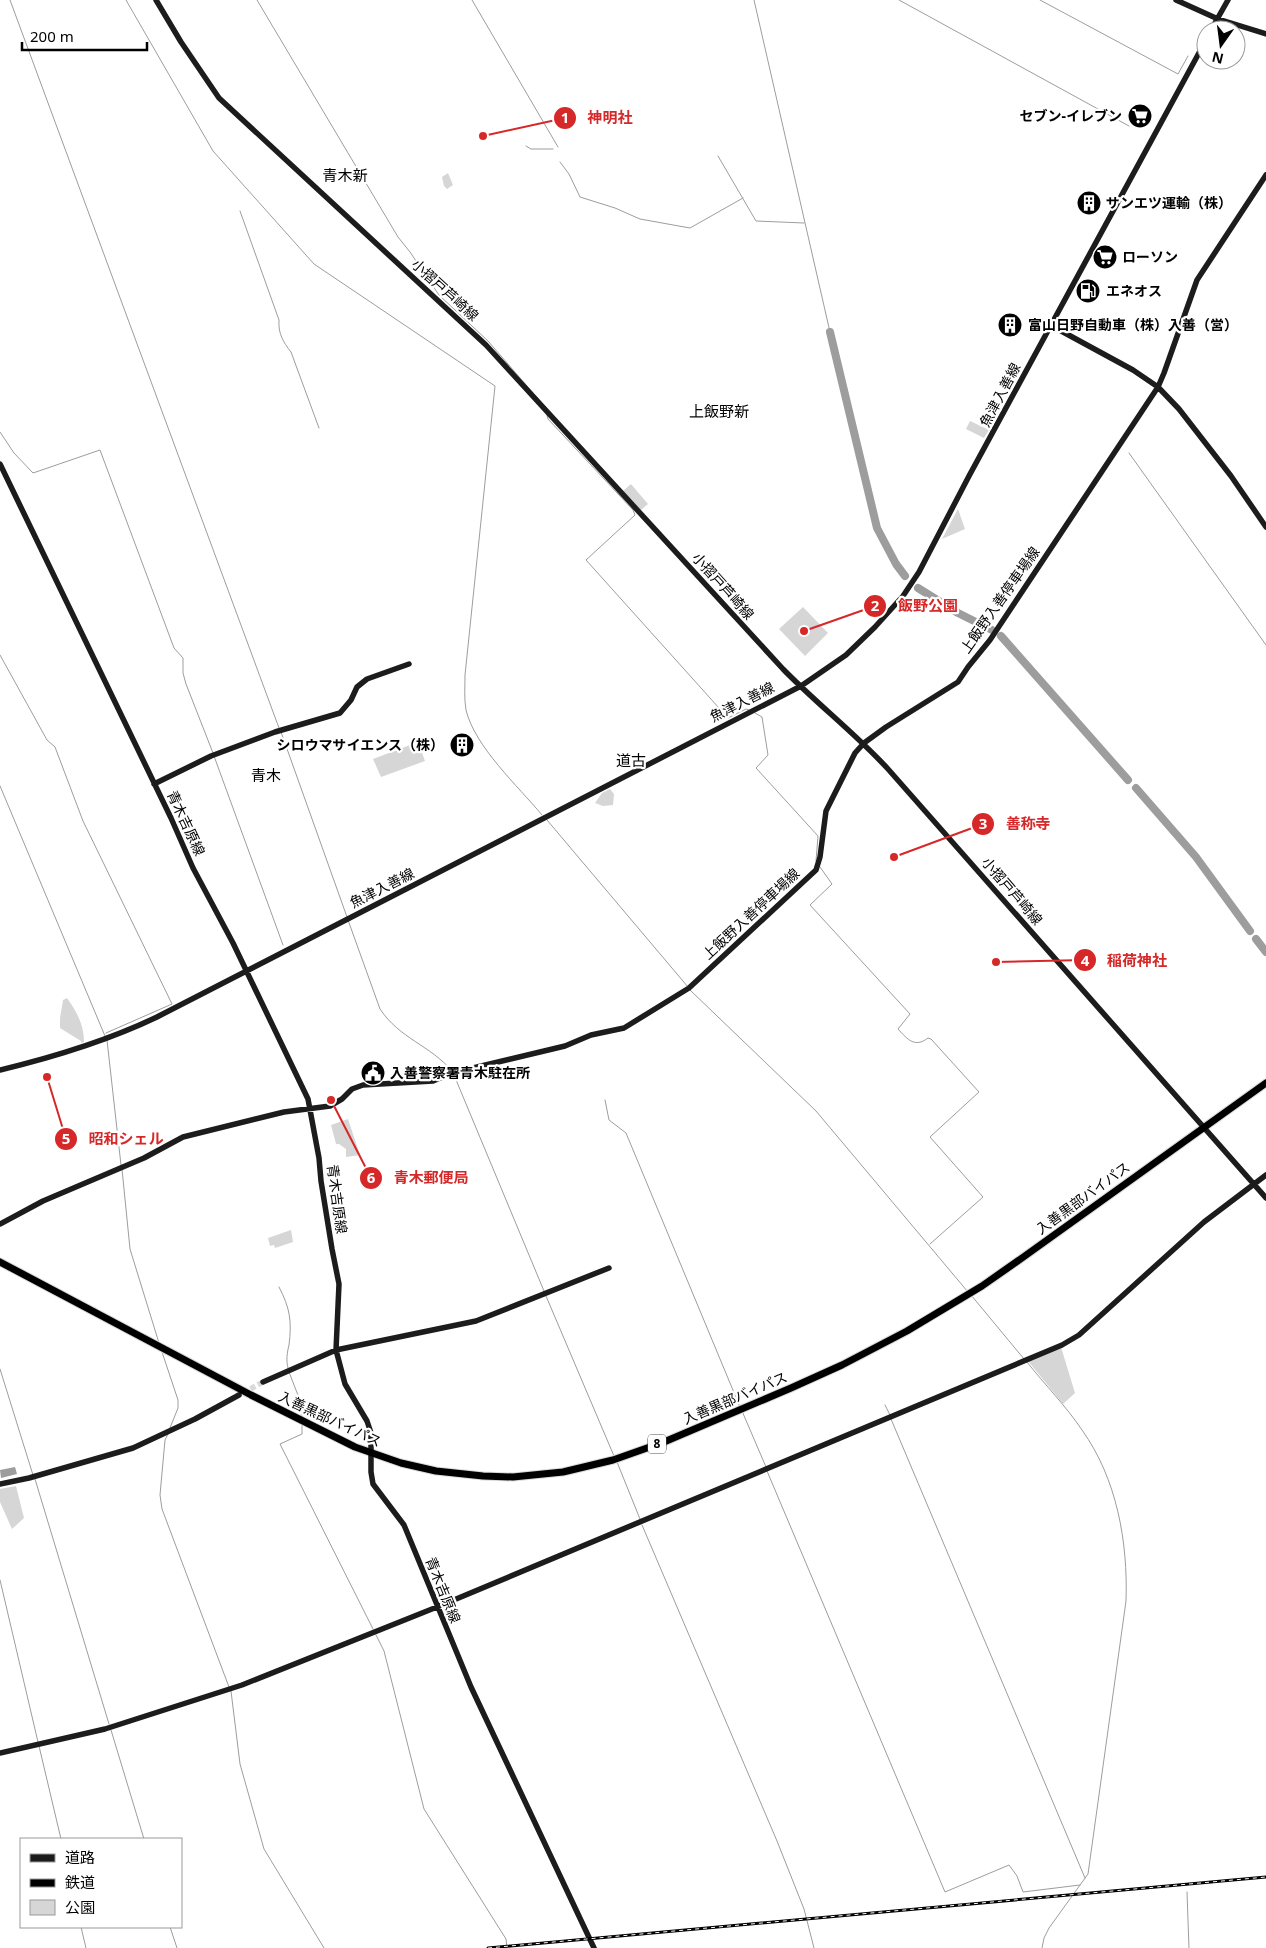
<svg xmlns="http://www.w3.org/2000/svg" width="1266" height="1948" font-family="'Noto Sans','Noto Sans JP',sans-serif">
  <rect width="100%" height="100%" fill="#fff"/>
  <path fill="#d6d6d6" d="M448,173L453,185L447,189L444,186L442,177Z
    M970,421L989,430L984,438L966,429Z
    M631,484L648,504L641,510L623,491Z
    M958,509L965,529L942,539Z
    M803,607L828,633L805,656L779,629Z
    M418,742L425,761L381,777L373,759Z
    M610,789L614,794L613,805L603,806L595,803L602,793Z
    M67,998C77,1012 84,1025 84,1042L81,1043V1041L60,1028V1018L63,1000Z
    M348,1119L360,1155L346,1157V1149L339,1144H336L331,1125Z
    M291,1230L293,1242L275,1248L274,1245L270,1246L268,1238Z
    M1061,1347L1075,1393L1063,1404L1028,1361Z
    M16,1486L24,1518L12,1529L0,1502V1489Z"/>
  <path fill="#9d9d9d" d="M15,1467L17,1474L1,1478L0,1470Z"/>
  <g fill="none" stroke-linecap="round" stroke-linejoin="round">
    <path stroke="#9d9d9d" stroke-width="1" d="M10,0L279,728
      M126,0L213,151L314,264L495,386L465,675C465,687 464,698 466,710C475,747 518,786 542,815
      M257,0L398,237L410,252L439,295L488,341L547,409
      M472,0L558,147
      M754,0L830,332
      M899,0L1129,126
      M1040,0L1178,74L1188,56
      M526,146L531,149H553
      M718,156L756,221L804,223
      M560,162L569,174L580,197L615,208L640,219L690,228L743,198
      M240,211L279,320C278,333 283,342 291,352L319,428
      M547,415L548,419L633,510L635,515L586,560L728,718L746,709L749,710
      M0,432L14,453L33,473L100,450L174,648L183,658V673L186,684L213,753
      M1129,453L1266,645
      M0,655L47,740L55,747L83,821L172,1004L106,1033
      M755,713L762,717L768,755L756,768L818,836L816,861
      M281,732L347,917
      M214,756L283,945
      M0,786L105,1036
      M547,820L688,987
      M820,867L832,884L810,905L910,1014L898,1029C908,1040 915,1048 928,1038L931,1039L979,1092L930,1137L983,1197L930,1244
      M348,920L380,1009C400,1039 430,1045 452,1071
      M690,990L816,1111L968,1292
      M107,1040L121,1165
      M454,1075L544,1291
      M605,1100L609,1120L626,1133L740,1407
      M122,1169L130,1249L159,1343
      M279,1287C290,1308 292,1321 289,1345C287,1353 286,1360 288,1368
      M971,1295L1024,1359
      M546,1296L614,1456
      M162,1352L178,1400V1408L170,1428
      M1027,1362C1045,1385 1066,1406 1082,1430C1117,1479 1128,1542 1126,1601L1088,1874L1049,1928L1044,1938L1042,1948
      M0,1369L33,1475
      M289,1372L301,1403L302,1416
      M885,1405L890,1415
      M742,1411L766,1467
      M891,1419L1085,1878
      M302,1425V1434L280,1444L373,1629
      M168,1434L165,1440L160,1495L162,1509L229,1687
      M617,1462L640,1519
      M767,1471L945,1892L1009,1865L1017,1876L1023,1892L1080,1885
      M35,1479L109,1724
      M642,1525L777,1841L804,1909L814,1948
      M0,1580L38,1742
      M376,1635L384,1651L424,1809L506,1939L507,1948
      M231,1691L240,1764L264,1849L324,1948
      M111,1730L144,1839
      M39,1746L61,1839
      M1187,1892L1189,1948
      M81,1927L86,1948
      M170,1927L177,1948"/>
    <path stroke="#9d9d9d" stroke-width="8" d="M830,332L877,528L896,564L905,576
      M918,588L958,613L992,630
      M1001,636L1128,780
      M1136,788L1196,857L1250,931
      M1256,939L1266,952"/>
    <path stroke="#d9d9d9" stroke-width="5.5" stroke-dasharray="5.5 3" stroke-linecap="butt" d="M243,1393L263,1382"/>
    <defs>
      <path id="highway" d="M0,1262L251,1395L355,1447L401,1463L436,1471L483,1476L513,1477L563,1472L613,1460L664,1442L791,1388L842,1365L907,1331L982,1286L1022,1258L1266,1083"/>
    </defs>
    <use href="#highway" stroke="#dbdbdb" stroke-width="9"/>
    <path stroke="#1c1c1c" stroke-width="5.5" d="M156,0L181,42L219,98L486,345L783,669C817,704 855,733 888,769L1266,1198
      M1176,0L1218,19L1266,34
      M1211,30L1228,0
      M1052,326L1133,370L1158,387L1179,409L1231,476L1266,527
      M0,464L171,818L193,868L233,943L308,1099L319,1158L321,1181L332,1249L339,1284L336,1350L345,1384L367,1421L371,1433V1472L373,1484L404,1525L471,1687L594,1948
      M154,784L211,756L275,732L340,713L351,700L357,687L367,679L409,664
      M0,1070C54,1057 107,1041 157,1017L801,686L846,655L875,627L903,596L919,572L969,476L1206,40
      M0,1224L43,1201L144,1158L183,1137L284,1112L330,1106L342,1099L352,1089L363,1085L433,1081L452,1073L565,1046L591,1035L624,1028L689,988L816,870L820,857L826,811L855,753L864,743L886,727L958,682L968,667L990,640L1158,387L1164,373L1197,280L1266,175
      M263,1382L336,1350L476,1321L609,1268
      M0,1484L29,1478L133,1448L195,1419L239,1395
      M0,1753L105,1729L242,1685L437,1607L1062,1345L1079,1335L1204,1222L1266,1175"/>
    <use href="#highway" stroke="#000" stroke-width="7"/>
    <defs>
      <path id="rail" d="M488,1948L1266,1877"/>
    </defs>
    <use href="#rail" stroke="#000" stroke-width="3"/>
    <use href="#rail" stroke="#fff" stroke-width="1" stroke-dasharray="4" stroke-linecap="butt"/>
  </g>
  <defs>
    <symbol id="supermarket-disc" viewBox="-11 -11 22 22"><circle r="9.5" fill="#000" stroke="#fff"/><path d="M-6-5.5h2.5l.6 2H6L4.5 2H-2.5L-4.4-4H-6ZM-1.5 3.2a1.3 1.3 0 1 0 .1 0ZM3 3.2a1.3 1.3 0 1 0 .1 0Z" fill="#fff"/></symbol>
    <symbol id="building-disc" viewBox="-11 -11 22 22"><circle r="9.5" fill="#000" stroke="#fff"/><path d="M-4-6H4V6H1V3H-1V6H-4ZM-2.5-4.3h1.7v1.8h-1.7ZM.8-4.3h1.7v1.8H.8ZM-2.5-1h1.7V.8h-1.7ZM.8-1h1.7V.8H.8Z" fill="#fff"/></symbol>
    <symbol id="fuel-disc" viewBox="-11 -11 22 22"><circle r="9.5" fill="#000" stroke="#fff"/><path d="M-5.5-6h7V0h2V4h1.3V-2.5L3-4.5l.8-.8L6-3V5H2.5V1h-1V6h-7ZM-4.2-4.7v3.2H.2V-4.7Z" fill="#fff"/></symbol>
    <symbol id="civic-disc" viewBox="-11 -11 22 22"><circle r="9.5" fill="#000" stroke="#fff"/><path d="M-.6-6.5H3V-4.5H.6V-3L4-1V1h2V6H-6V1h2V-1L-.6-3ZM-1.2 2.5V6h2.4V2.5Z" fill="#fff"/></symbol>
  </defs>
  <g fill-rule="evenodd">
    <use href="#supermarket-disc" x="1126" y="102" width="28" height="28"/>
    <use href="#building-disc" x="1075" y="189" width="28" height="28"/>
    <use href="#supermarket-disc" x="1091" y="243" width="28" height="28"/>
    <use href="#fuel-disc" x="1074" y="277" width="28" height="28"/>
    <use href="#building-disc" x="996" y="311" width="28" height="28"/>
    <use href="#building-disc" x="448" y="731" width="28" height="28"/>
    <use href="#civic-disc" x="359" y="1059" width="28" height="28"/>
  </g>
  <g text-anchor="middle" stroke-width="4.5" stroke-linejoin="round" paint-order="stroke">
    <rect fill="#fff" stroke="#4c4c4c" stroke-width="1" x="648" y="1434.5" width="18" height="19" rx="4"/>
    <g font-size="12" font-weight="bold" fill="#000">
      <text x="657" y="1448">8</text>
    </g>
    <g font-size="14" font-weight="bold" fill="#000" stroke="#fff" text-anchor="start">
      <text x="1122" y="121" text-anchor="end">セブン-イレブン</text>
      <text x="1106" y="208">サンエツ運輸（株）</text>
      <text x="1122" y="262">ローソン</text>
      <text x="1106" y="296">エネオス</text>
      <text x="1028" y="330">富山日野自動車（株）入善（営）</text>
      <text x="444" y="750" text-anchor="end">シロウマサイエンス（株）</text>
      <text x="390" y="1078">入善警察署青木駐在所</text>
    </g>
    <g font-size="14" fill="#000" stroke="#fff">
      <text transform="translate(445 290) rotate(42)" y="5">小摺戸芦崎線</text>
      <text transform="translate(1000 395) rotate(-62)" y="5">魚津入善線</text>
      <text transform="translate(723 586) rotate(48)" y="5">小摺戸芦崎線</text>
      <text transform="translate(1000 600) rotate(-55)" y="5">上飯野入善停車場線</text>
      <text transform="translate(742 702) rotate(-27)" y="5">魚津入善線</text>
      <text transform="translate(186 823) rotate(65)" y="5">青木吉原線</text>
      <text transform="translate(382 888) rotate(-27)" y="5">魚津入善線</text>
      <text transform="translate(1012 891) rotate(49)" y="5">小摺戸芦崎線</text>
      <text transform="translate(751 914) rotate(-43)" y="5">上飯野入善停車場線</text>
      <text transform="translate(1083 1198) rotate(-36)" y="5">入善黒部バイパス</text>
      <text transform="translate(337 1199) rotate(82)" y="5">青木吉原線</text>
      <text transform="translate(735 1398) rotate(-23)" y="5">入善黒部バイパス</text>
      <text transform="translate(330 1419) rotate(25)" y="5">入善黒部バイパス</text>
      <text transform="translate(443 1590) rotate(68)" y="5">青木吉原線</text>
    </g>
    <g font-size="15" fill="#000" stroke="#fff">
      <text x="345" y="181">青木新</text>
      <text x="719" y="417">上飯野新</text>
      <text x="631" y="766">道古</text>
      <text x="266" y="781">青木</text>
    </g>
  </g>
  <path fill="none" stroke="#d62828" stroke-width="2" d="M483 136L565 118M804 631L875 606M894 857L983 824M996 962L1085 960M47 1077L66 1139M331 1100L371 1178"/>
  <g fill="#d62828" stroke="#fff" stroke-width="2">
    <circle cx="483" cy="136" r="5"/>
    <circle cx="804" cy="631" r="5"/>
    <circle cx="894" cy="857" r="5"/>
    <circle cx="996" cy="962" r="5"/>
    <circle cx="47" cy="1077" r="5"/>
    <circle cx="331" cy="1100" r="5"/>
    <circle cx="565" cy="118" r="12"/>
    <circle cx="875" cy="606" r="12"/>
    <circle cx="983" cy="824" r="12"/>
    <circle cx="1085" cy="960" r="12"/>
    <circle cx="66" cy="1139" r="12"/>
    <circle cx="371" cy="1178" r="12"/>
  </g>
  <g font-size="15" text-anchor="middle" font-weight="bold" fill="#fff">
    <text x="565" y="123">1</text>
    <text x="875" y="611">2</text>
    <text x="983" y="829">3</text>
    <text x="1085" y="966">4</text>
    <text x="66" y="1144">5</text>
    <text x="371" y="1183">6</text>
  </g>
  <g font-size="15" text-anchor="middle" font-weight="bold" fill="#d62828" stroke="#fff" stroke-width="4.5" stroke-linejoin="round" paint-order="stroke">
    <text x="610" y="123">神明社</text>
    <text x="928" y="611">飯野公園</text>
    <text x="1028" y="829">善称寺</text>
    <text x="1137" y="966">稲荷神社</text>
    <text x="126" y="1144">昭和シェル</text>
    <text x="431" y="1183">青木郵便局</text>
  </g>
  <rect x="20" y="1838" width="162" height="90" fill="#ffffff" stroke="#999999"/>
  <rect x="30" y="1854" width="25" height="8" fill="#1c1c1c" stroke="#999999"/>
  <text x="65" y="1863" font-size="15" fill="#000000">道路</text>
  <rect x="30" y="1879" width="25" height="8" fill="#000000" stroke="#999999"/>
  <text x="65" y="1888" font-size="15" fill="#000000">鉄道</text>
  <rect x="30" y="1900" width="25" height="15" fill="#d6d6d6" stroke="#999999"/>
  <text x="65" y="1913" font-size="15" fill="#000000">公園</text>
  <g transform="translate(1221 45) rotate(194)"><circle r="24" fill="#ffffff" stroke="#999999"/>
  <path d="M0-4L9 19L0 12L-9 19Z" fill="#000000"/>
  <text y="-8" font-size="14" font-weight="bold" text-anchor="middle" fill="#000000">N</text>
  </g>
  <path d="M22 42v8h125v-8" fill="none" stroke="#000000" stroke-width="2.5"/>
  <text x="30" y="42" font-size="15" fill="#000000" stroke="#ffffff" stroke-width="4" paint-order="stroke">200 m</text>
</svg>
